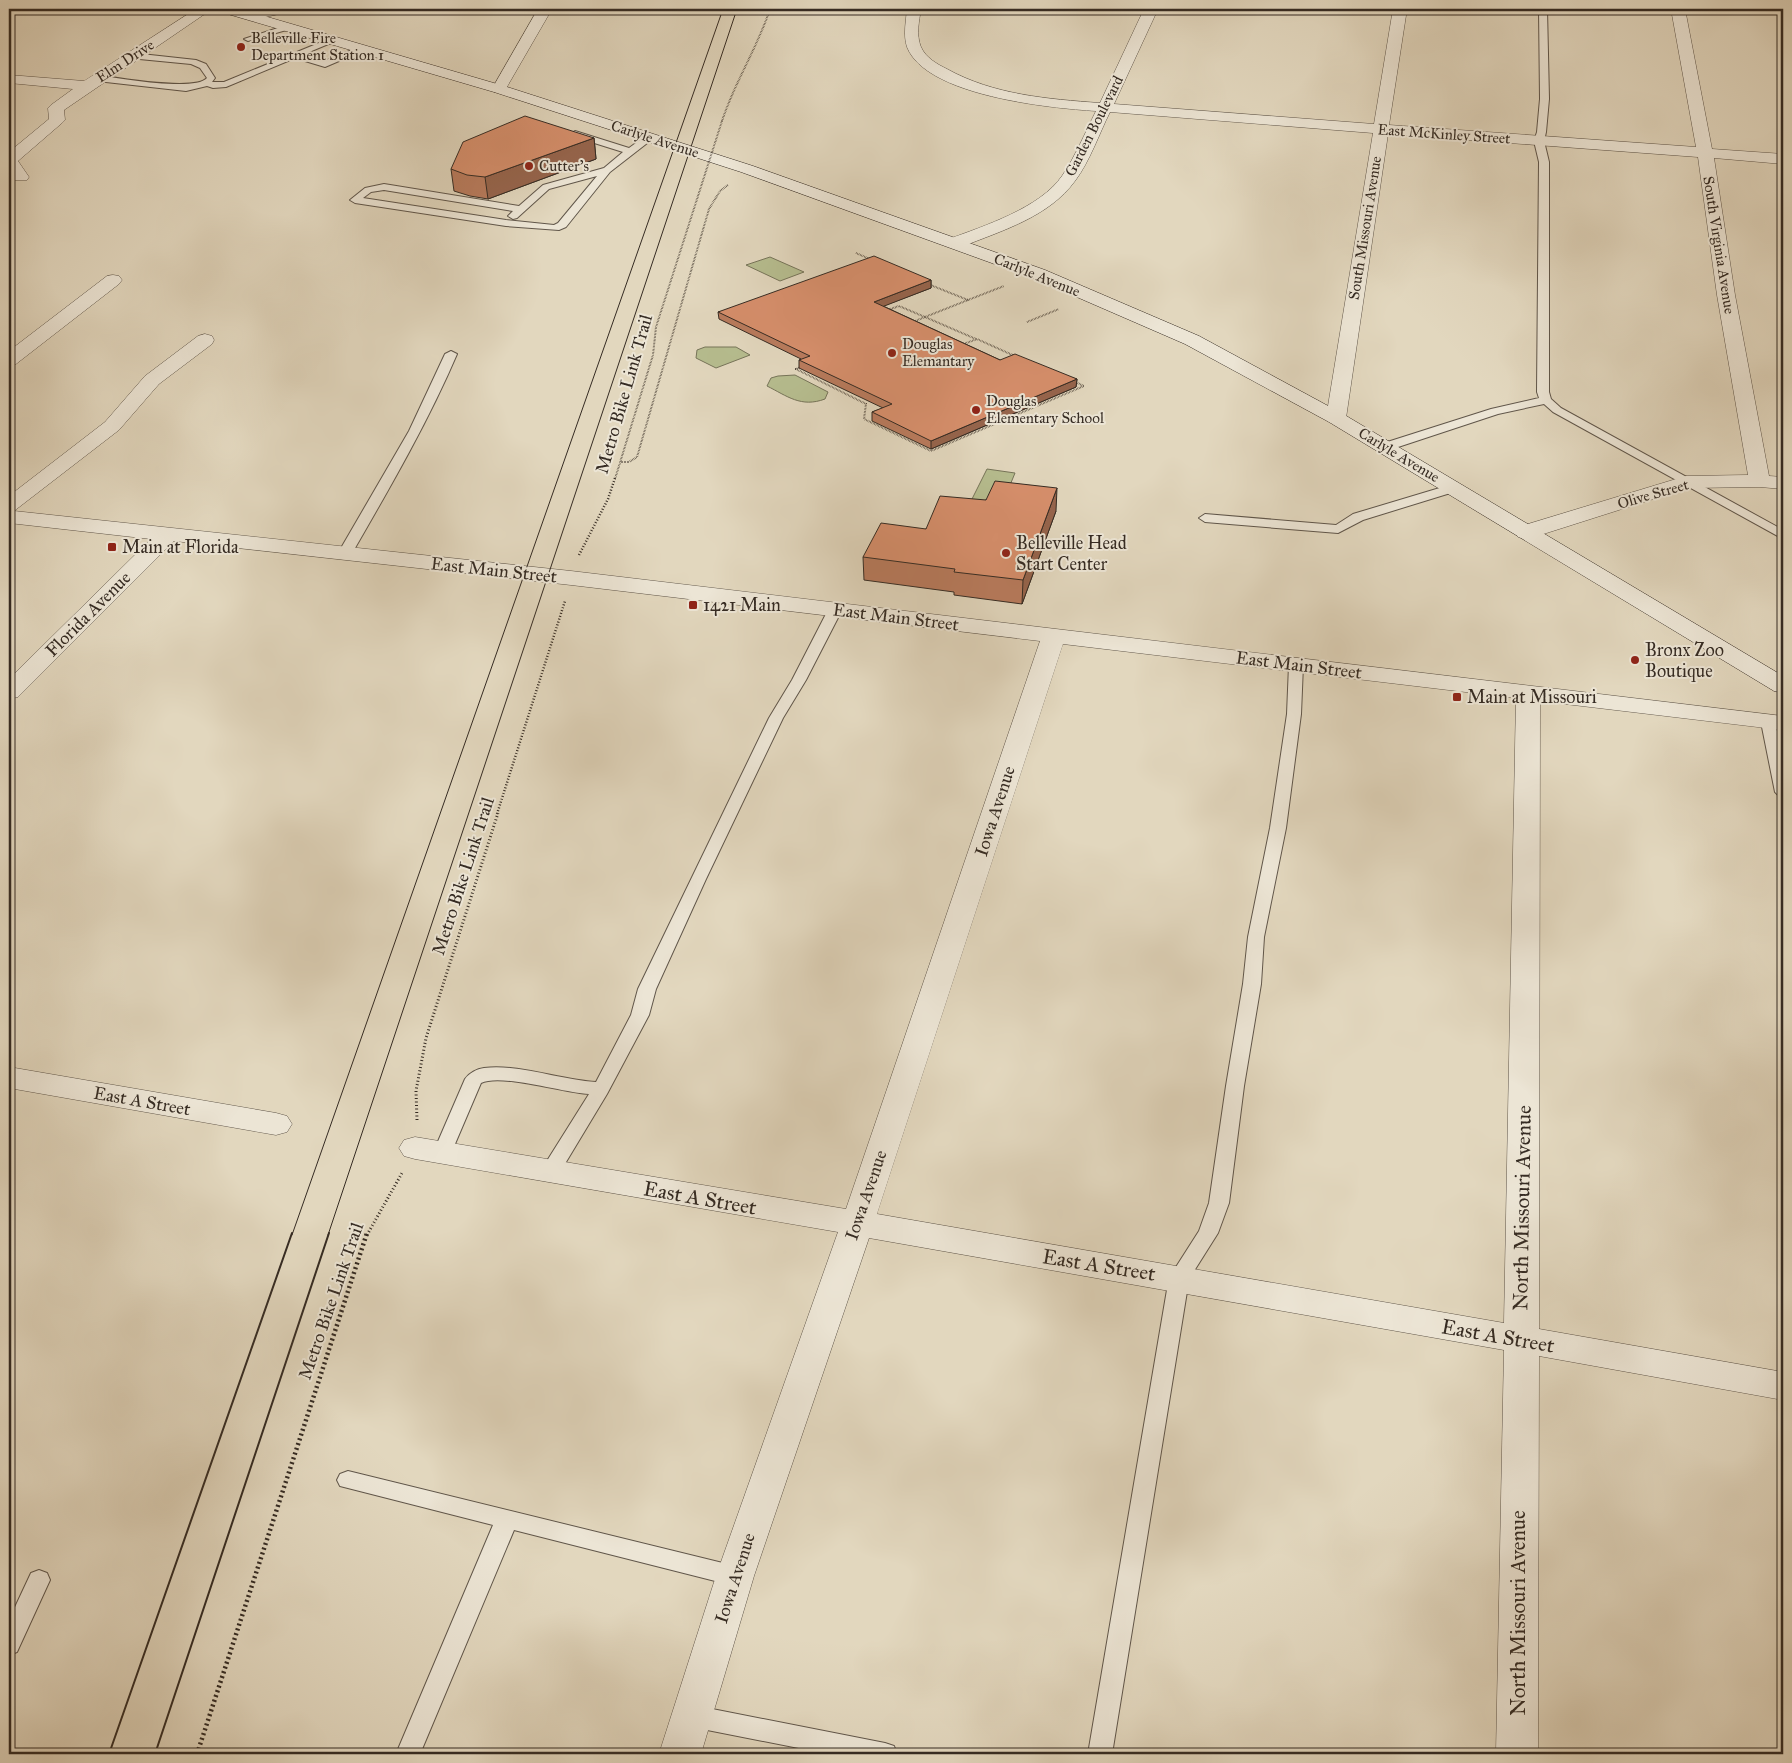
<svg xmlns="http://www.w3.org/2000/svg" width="1792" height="1763" font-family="'IM FELL Great Primer',serif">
  <rect width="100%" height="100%" fill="#e2d7be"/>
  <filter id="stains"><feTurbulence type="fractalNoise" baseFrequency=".004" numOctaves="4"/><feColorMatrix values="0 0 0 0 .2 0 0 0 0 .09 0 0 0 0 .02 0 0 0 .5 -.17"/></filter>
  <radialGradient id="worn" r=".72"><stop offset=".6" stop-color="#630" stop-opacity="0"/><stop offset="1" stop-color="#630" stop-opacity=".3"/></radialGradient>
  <path fill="#b6bd8f" stroke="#767459" d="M770,257L804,272L780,281L746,265Z
    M705,347H736L750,355L716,368L696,358L697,350Z
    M795,375L828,392L825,399C801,408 787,396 767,386L771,378L778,376Z
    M987,469L1015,473L1008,490L967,509Z"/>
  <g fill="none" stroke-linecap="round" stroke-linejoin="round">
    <defs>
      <path id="service" d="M1539,9H1547L1549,99L1546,132L1544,141L1549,162V392L1551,399L1561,408L1783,530V539L1553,412L1544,404L1498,414L1389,450L1385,451L1379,447L1381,444L1491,409L1539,398L1537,392L1539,162L1534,141L1537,132L1540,99Z
        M287,25L291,27L290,29L248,41L244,39Z
        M331,38L338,40L302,55L324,61L360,47L367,49L325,67L295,58L226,87L213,88L207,86L186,91L97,81L93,78L97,75C117,78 195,92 207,78L200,68L191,64L129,58V54L132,53L196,60L206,64L215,78L212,82H224Z
        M575,131L629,148L647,135L650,134L655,137L610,172L566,227L559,230L506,226L355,203L350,200L365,188L384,184L519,206L543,185L604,168L623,152L572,136L570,134ZM597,176L558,223L554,225L506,220L363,198L371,192L384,190L513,211L508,216L513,219L517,218L549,189Z
        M451,351L457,354C427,424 389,489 351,555L349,558H339L337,555L409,431L445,354Z
        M1453,484L1457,485L1459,488L1457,491L1363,520L1338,533L1205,522L1199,518L1205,514L1336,525L1353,514Z
        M835,606L842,610L806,680L783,718L706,879L656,989L649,1015L607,1094L557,1177L550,1179L543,1177L540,1172L589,1094C564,1093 501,1073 481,1083L449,1158L442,1160L435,1158L433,1153L465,1079C469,1073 477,1069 484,1068C521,1064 559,1080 596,1082L631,1015L638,989L769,718L792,680L828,610Z
        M1296,661L1301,662L1303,665L1301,714L1286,828L1264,937L1261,984L1244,1086L1229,1203L1218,1233L1189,1279L1112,1754H1088L1169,1278L1199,1231L1209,1203L1226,1086L1243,984L1248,937L1270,828L1287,714L1289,665L1291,662Z
        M1768,718L1773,719L1775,722L1783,758V797L1778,795L1775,792L1761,722L1763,719Z
        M348,1471L735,1566L743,1569L746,1576L743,1583L735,1586L514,1530L420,1754H396L493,1525L340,1486L337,1480L340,1474Z
        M39,1570L47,1573L50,1580L17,1652L9,1655V1620L31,1573Z
        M692,1705L885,1743L894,1746L897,1754H829L692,1727L683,1724L680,1716L683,1708Z"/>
      <path id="minor" d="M196,9H212L64,110L65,120L62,123L18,161L29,177L27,180H15L9,171V152L49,119L48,108L51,105L73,89L9,83V75L84,81Z
        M266,9H290L288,12L252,20L245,16L247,13Z
        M538,9H552L504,92H494L492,89Z
        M907,9H921C919,21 916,35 921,47C926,58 937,64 947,69C994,95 1048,99 1100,103L1144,9H1158L1114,104L1374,124L1393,9H1407L1389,125L1696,147L1671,9H1685L1712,149L1783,154V164L1714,158L1735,295L1769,476L1783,477V489L1760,487L1688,488L1534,537L1526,539L1518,537L1515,532L1518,527L1686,476L1748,475L1717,295L1698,157L1388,134L1346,418L1343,422L1336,424L1329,422L1326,418L1373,133L1110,112C1099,134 1090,161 1075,181C1049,217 1001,231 961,247L955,248L949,247L946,243L949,239C984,226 1040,208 1062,176C1075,157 1085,133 1096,111C1050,108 926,96 907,47C903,35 906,21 907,9Z
        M113,275L119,276L122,280L119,284L16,364L9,366V351L107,276Z
        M205,334L212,336L214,340L212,344L159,384L119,430L14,511L571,571L1783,716V730L1540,701L1539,1329L1783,1372V1400L1539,1356L1538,1754H1496L1504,1350L869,1238L754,1576L701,1754H659L716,1576L838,1232L415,1159L404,1156L399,1148L404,1140L415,1137L846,1209L1040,641L571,585L174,541L18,697L9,699V679L151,539L9,523V496L105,422L145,376L198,336ZM1063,644L1516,698L1504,1323L877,1214Z
        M9,1067L276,1113L287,1116L292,1124L287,1132L276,1135L9,1088Z"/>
      <path id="secondary" d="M219,9H240L504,86L753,166L1045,270L1199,336L1343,414L1783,676V693L1774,691L1329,422L1185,344L1033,278L741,172L494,92L221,12Z"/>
    </defs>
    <use href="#service" stroke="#60564a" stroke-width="2"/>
    <use href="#minor" stroke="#60564a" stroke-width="1"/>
    <use href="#secondary" stroke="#352b23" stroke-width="1"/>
    <path stroke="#352b23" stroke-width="2" stroke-dasharray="0.5 1" stroke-linecap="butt" d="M722,121C735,82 757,48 770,9
      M856,253L872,260
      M968,300L1004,286
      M888,310L899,306L925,317L968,300L928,284
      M913,322L925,317L976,339
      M1027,322L1059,309
      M961,345L977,339L1017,357
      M803,366L796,369L866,404L864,419L931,451L1084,386L1073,381
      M621,462H629L637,457L709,209L720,191L728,185
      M615,479L653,355L656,327L698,196"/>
    <path stroke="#352b23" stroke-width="2.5" stroke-dasharray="1 2" stroke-linecap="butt" d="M579,555L608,499L615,478
      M497,814L565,601"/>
    <path stroke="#352b23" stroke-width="3" stroke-dasharray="1 2.5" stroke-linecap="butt" d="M417,1120L416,1091L426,1038L498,813
      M367,1235L402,1173"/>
    <path stroke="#352b23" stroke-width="4.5" stroke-dasharray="2 3" stroke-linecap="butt" d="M197,1754L367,1233"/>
    <use href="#service" fill="#ece5d5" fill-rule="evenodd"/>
    <use href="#minor" fill="#ece5d5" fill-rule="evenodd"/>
    <use href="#secondary" fill="#ece5d5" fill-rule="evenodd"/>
    <path stroke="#352b23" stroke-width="1" d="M292,1235L723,9
      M328,1235L737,9"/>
    <path stroke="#352b23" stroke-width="2" d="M109,1754L292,1233
      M155,1754L329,1233"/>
    <path stroke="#352b23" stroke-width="2" stroke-dasharray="0.5 1" stroke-linecap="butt" d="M698,196L722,121"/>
  </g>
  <path fill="#b97b5d" stroke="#352b23" d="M594,138L596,159L488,199L470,196L454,191L451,169Z
    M931,280V288L883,306L1000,360L1077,379L1076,387L931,449L872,421V412L883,408L799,368V360L801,359L719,319L718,312Z
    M986,500L1056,511L1022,604L954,595V592L864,580L863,557L926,529Z"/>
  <path fill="#96644c" stroke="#352b23" d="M594,138L596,159L488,199L485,177Z
    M931,280V288L874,310V302Z
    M1077,379L1076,387L931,449V441Z
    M1057,488L1056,511L1022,604L1023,580Z"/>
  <path fill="#d78f6c" stroke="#352b23" d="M525,116L594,138L485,177L467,175L451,169L463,142Z
    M874,256L931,280L874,302L1000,360L1015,354L1077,379L931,441L872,412L892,404L799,360L810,356L718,312Z
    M995,481L1057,488L1023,580L954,572L955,569L863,557L881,523L926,529L940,496L986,500Z"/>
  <g fill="#8f2418" stroke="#ece5d5" stroke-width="2">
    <circle cx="241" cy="47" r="5"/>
    <circle cx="529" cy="166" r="5"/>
    <circle cx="892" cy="353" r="5"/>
    <circle cx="976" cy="410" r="5"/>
    <rect x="107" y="542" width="10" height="10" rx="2.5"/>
    <circle cx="1006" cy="553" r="5"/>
    <rect x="688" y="600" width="10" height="10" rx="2.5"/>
    <circle cx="1635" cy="660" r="5"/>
    <rect x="1452" y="692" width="10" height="10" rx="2.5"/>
  </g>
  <g text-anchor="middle" stroke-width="4" stroke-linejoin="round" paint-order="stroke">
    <g font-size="15" fill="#352b23" stroke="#ece5d5" text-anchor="start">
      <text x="251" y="43">Belleville Fire<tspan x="251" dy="17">Department Station 1</tspan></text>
      <text x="539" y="171">Cutter's</text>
      <text x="902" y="349">Douglas<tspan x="902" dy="17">Elemantary</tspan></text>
      <text x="986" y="406">Douglas<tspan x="986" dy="17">Elementary School</tspan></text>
    </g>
    <g font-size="15" fill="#352b23" stroke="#ece5d5">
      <text transform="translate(125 61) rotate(-33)" y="5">Elm Drive</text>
      <text transform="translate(1094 126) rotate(-63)" y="5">Garden Boulevard</text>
      <text transform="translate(1444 134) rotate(4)" y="5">East McKinley Street</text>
      <text transform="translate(655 139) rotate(18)" y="5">Carlyle Avenue</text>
      <text transform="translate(1365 228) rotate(-81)" y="5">South Missouri Avenue</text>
      <text transform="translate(1719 245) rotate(81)" y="5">South Virginia Avenue</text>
      <text transform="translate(1037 275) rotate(22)" y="5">Carlyle Avenue</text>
      <text transform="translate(1399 455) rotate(31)" y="5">Carlyle Avenue</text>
      <text transform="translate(1653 494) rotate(-16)" y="5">Olive Street</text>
    </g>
    <g font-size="18" fill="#352b23" stroke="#ece5d5">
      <text transform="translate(624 394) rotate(-74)" y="6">Metro Bike Link Trail</text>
      <text transform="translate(494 570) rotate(6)" y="6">East Main Street</text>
      <text transform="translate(88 614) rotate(-45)" y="6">Florida Avenue</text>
      <text transform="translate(896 617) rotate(7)" y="6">East Main Street</text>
      <text transform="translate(1299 665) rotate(7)" y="6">East Main Street</text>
      <text transform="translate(995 811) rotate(-72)" y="6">Iowa Avenue</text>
      <text transform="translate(463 876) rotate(-72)" y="6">Metro Bike Link Trail</text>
      <text transform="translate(142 1101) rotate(10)" y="6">East A Street</text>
      <text transform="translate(866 1195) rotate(-71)" y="6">Iowa Avenue</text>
      <text transform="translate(331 1301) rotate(-71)" y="6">Metro Bike Link Trail</text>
      <text transform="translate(735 1578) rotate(-72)" y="6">Iowa Avenue</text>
    </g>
    <g font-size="18" fill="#352b23" stroke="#ece5d5" text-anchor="start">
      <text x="1016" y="549">Belleville Head<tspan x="1016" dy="21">Start Center</tspan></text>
      <text x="122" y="553">Main at Florida</text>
      <text x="703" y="611">1421 Main</text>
      <text x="1645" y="656">Bronx Zoo<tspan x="1645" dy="21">Boutique</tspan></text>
      <text x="1467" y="703">Main at Missouri</text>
    </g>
    <g font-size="21" fill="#352b23" stroke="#ece5d5">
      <text transform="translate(700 1198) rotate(10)" y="7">East A Street</text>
      <text transform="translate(1522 1208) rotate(-89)" y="7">North Missouri Avenue</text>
      <text transform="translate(1099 1265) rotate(9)" y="7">East A Street</text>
      <text transform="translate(1498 1336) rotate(10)" y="7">East A Street</text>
      <text transform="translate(1518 1613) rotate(-90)" y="7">North Missouri Avenue</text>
    </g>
  </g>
  <rect width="1792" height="1763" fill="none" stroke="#e2d7be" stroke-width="30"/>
  <rect x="10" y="10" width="1772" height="1743" fill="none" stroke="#352b23" stroke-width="2.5"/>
  <rect x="15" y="15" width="1762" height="1733" fill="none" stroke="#352b23"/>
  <rect width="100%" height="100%" filter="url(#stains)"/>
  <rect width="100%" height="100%" fill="url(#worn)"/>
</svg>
